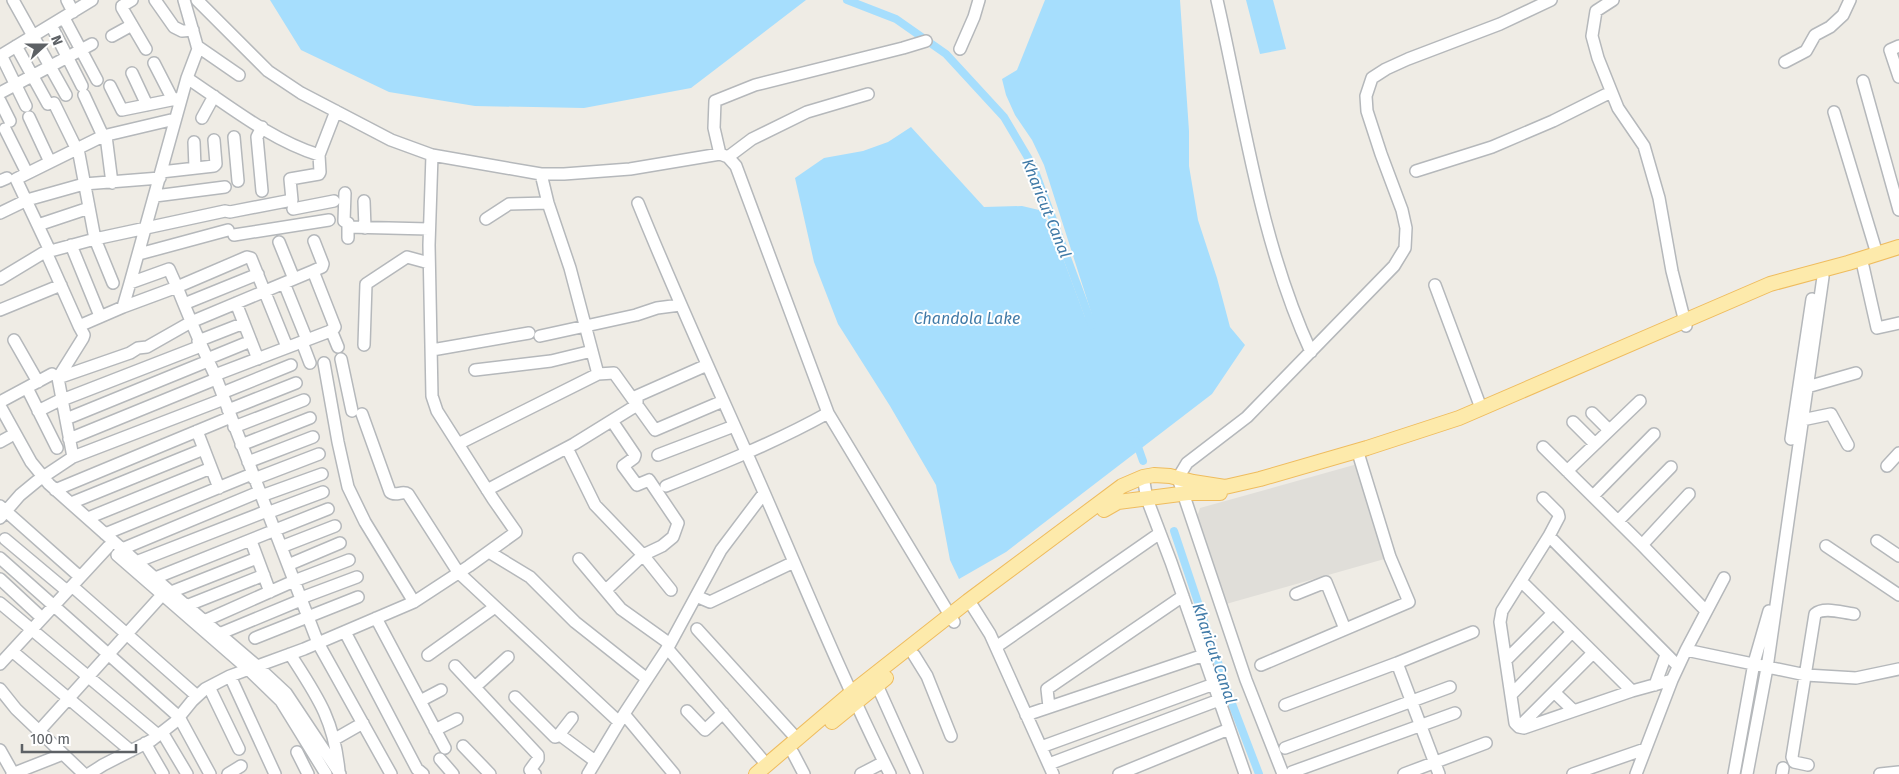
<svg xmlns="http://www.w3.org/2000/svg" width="1899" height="774" font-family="'Fira Sans',sans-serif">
  <rect width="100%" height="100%" fill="#efece5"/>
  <path fill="#e0ded9" d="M1361,463L1388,558L1226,604L1197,517L1200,508Z"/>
  <path fill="#a6defd" d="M270,0H806L691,88L584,108L475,106L389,92L301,50Z
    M1045,0H1180L1189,131V166L1198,220L1217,278L1230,327L1245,345L1212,394L1006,552L959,579L950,560L936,485L890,406L838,324L814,262L795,178L824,158L863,151L888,142L911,127L984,207L1022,206L1039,210L1051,226L1085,317L1092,315L1044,165L1032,140L1015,115L1006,95L1002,79L1017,70Z
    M1246,0H1273L1286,49L1260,54Z"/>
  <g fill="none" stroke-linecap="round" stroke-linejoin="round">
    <path stroke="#a6defd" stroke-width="8" d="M847,0L896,19L946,54L1004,117L1033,166L1092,325
      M1136,441L1143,461
      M1174,531L1231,701L1259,774"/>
    <defs>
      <path id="minor" d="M13,0L66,95
        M67,0L73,12
        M132,0L122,6V8L146,49
        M155,0L174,27L182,31L193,30
        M197,0L268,71L301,93L391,140L432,155L541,174H564L630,169L720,154L728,157L736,166L828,413L954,622
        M1217,0C1244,118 1260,241 1311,352
        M1613,0L1596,11L1592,36L1598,58L1618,108L1644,146L1659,198L1672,271L1686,326
        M64,18L97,80
        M51,25L82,86
        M112,36L132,25
        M16,46L48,104
        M197,46L239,75
        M1899,46L1890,50L1899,77
        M960,49L974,17L979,0
        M1,55L26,106
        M0,56L92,0
        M1785,62L1806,51L1815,35L1830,27L1843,15L1850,0
        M154,63L173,100
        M132,73L147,105
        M187,78C229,106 271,140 319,155L336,111
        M1863,81L1899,210
        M110,86L122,110L181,98
        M0,93L92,44
        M84,95L103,136
        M0,101L10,121
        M54,103L79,154L95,239L225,211L230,212L292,200L290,179L319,174L320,172L319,155
        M1834,112L1877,254
        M29,117L50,162
        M202,118L214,96
        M5,129L27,173
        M106,136L112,183
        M234,137L238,181
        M194,142L195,168
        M720,154L714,128L715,101L755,85L903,48L926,41
        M728,157L752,139L807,112L868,94
        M1416,171L1492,147L1553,121L1611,92
        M161,172L214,166L216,164L214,140
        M541,174L548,203L570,268L598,374
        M0,181L7,178
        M262,191L257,137L262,127
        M345,193L344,221L348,223V227
        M155,196L225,187
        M364,201L365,228
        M638,203C676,297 718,388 759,481C802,579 842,678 890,774
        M293,209L334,201
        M0,213L27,200L84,184L160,178
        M486,219L509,204L548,203
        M38,225L89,208
        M234,235L329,220
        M348,238V227L429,229
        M279,242L294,279
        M71,245L100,316
        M50,251L16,179L103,136L175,119
        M46,252L79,326
        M139,254L228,230
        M1863,266L1877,328L1899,323
        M313,271L322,267L323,264L314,241
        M0,279L43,253L95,239L113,283
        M130,283L169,269L177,287L247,257L251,258L287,347
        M284,283L307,340
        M1435,285L1481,408
        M236,303L258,359
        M184,304L258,274
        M0,310L61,285
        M331,330L338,347
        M540,336L636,315L657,308L680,305
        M14,340L38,382
        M198,341L244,323
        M302,342L310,363
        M364,345L366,284L407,257L429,263
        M432,350L529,333
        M207,359L251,341
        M341,359L352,411
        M324,363L338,442L348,487L365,522L414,602
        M475,370L551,361L592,351
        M215,375L318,643L391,774
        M58,378L130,353L138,348L147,347L191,322L313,271L335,327L333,330L215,375C201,346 189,317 177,287L123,307
        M1807,387L1856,373
        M27,388L57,448
        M222,393L291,365
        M62,400L201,346
        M0,402L52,374
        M0,406L31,462L49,484L174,595L257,666L286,693L340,774
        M228,410L296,383
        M38,411L58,401
        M1592,413L1609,430
        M362,414L390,492C396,497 402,490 408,494L458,572L619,722
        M66,419L208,361
        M1802,420L1831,414L1848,445
        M1573,422L1595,444
        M234,427L304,400
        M197,431L219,488
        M69,439L216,379
        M1791,439L1812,299
        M0,442L9,437
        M458,444L598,374L614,373L655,430L723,401
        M241,445L310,418
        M1543,447L1642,545L1706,611
        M567,448L595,505L643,555L671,590
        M658,455L734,426
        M73,457L224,399
        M248,462L313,437
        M1887,466L1899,453
        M1567,471L1640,401
        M1143,477L1147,499L1171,562L1245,774
        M254,479L319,454
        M666,486C721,464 776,442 828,413
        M55,490L231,417
        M487,490L574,444L637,405V396L707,365
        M261,496L322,474
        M1593,496L1654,434
        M1543,498L1558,513L1559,517L1549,536
        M71,503L204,449
        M0,506L80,577
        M267,513L323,492
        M0,518L20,495L37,481L73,457L58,378L83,338L84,335L79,326L123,307L130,283L187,78L198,49L184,0
        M88,518L211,468
        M1618,521L1671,467
        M105,534L252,474
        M5,539L67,591
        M251,541L270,592
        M1877,541L1899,556
        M1642,545L1689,494
        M1826,546L1899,595
        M281,547L335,526
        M122,549L259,492
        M489,552L530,577L575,622L647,679
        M117,555L248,669L281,701L326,774
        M0,558L179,717L210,774
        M579,559L621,609L670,644
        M136,562L267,511
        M288,565L340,543
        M155,578L328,509
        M0,579L42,618
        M1521,581L1632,691
        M72,586L197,696
        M606,590L643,555L662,546L673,537L678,523L649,480L637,485L623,466L634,458L635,455L612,421
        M171,592L257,558
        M1296,594L1326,582L1345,629
        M696,596L710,602L794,562
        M301,598L357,577
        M0,603L158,735
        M186,606L264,575
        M973,607L990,634L1053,774
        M376,618L445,748
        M204,621L294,581L349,560
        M697,629L797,739
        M345,632L417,769L423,774
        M219,634L301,600
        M255,638L358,597
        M996,647L1160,533
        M667,648L767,765
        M1686,650L1724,578
        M12,651L131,751
        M290,654C317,696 334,719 339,771
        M428,655L495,607
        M914,655L927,676L951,736
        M1506,660L1553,613
        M1397,663L1439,774
        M0,664L108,547
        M1261,665L1409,602L1390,557L1359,456
        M455,666L538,755V759L530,770L535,774
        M230,676L275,774
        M1672,680L1632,691L1524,728L1519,727L1515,723L1500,622L1502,611L1549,536L1678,666
        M877,685L917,774
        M1655,685L1666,655
        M209,687L239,749
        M475,687L508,657
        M0,689L16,709L84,774
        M1554,692L1574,711
        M1511,695L1572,632
        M515,697L555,737L558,736L572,718
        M420,701L441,690
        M1285,705L1397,663L1473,632
        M1049,707L1047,689L1183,596
        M687,711L705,730L723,713
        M624,714L674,774
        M1026,715L1204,655
        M1519,727L1593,653
        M435,730L457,719
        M39,731L162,595
        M162,732L187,774
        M560,735L595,761
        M335,739L363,723
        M145,743L163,774
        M463,746L490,774
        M1041,747L1214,684
        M1285,748L1450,687
        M0,750L13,773
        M297,752L308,774
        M793,753L804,774
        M440,759L453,774
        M1049,764L1219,700
        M1808,765L1794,762L1792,757L1815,614C1824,606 1843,613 1854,614
        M1292,772L1455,713
        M12,774L63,754
        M89,774L103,765L152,740L175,722L192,701L205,689L230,676L304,649L414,602L469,566L516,532L493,499L437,411L432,396L429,245L432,155
        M228,774L241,766
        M588,774L624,714L670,644L721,550L764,493
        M861,774L884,762
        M1119,774L1229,729
        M1283,774L1246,680L1178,478L1187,463L1247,417L1394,266L1405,248L1406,228L1402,210L1381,154L1367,111L1366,96L1372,78L1386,69L1408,59L1500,24L1551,0
        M1404,774L1486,743
        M1573,774L1645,749
        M1636,774L1672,680L1686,650L1806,675L1856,678L1899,669
        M1734,774L1754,663L1769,611
        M1747,774L1767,668L1823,277L1821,270
        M1782,774L1783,768
        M1880,774L1899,772"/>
      <path id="major" d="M1104,510L1118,502L1188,493H1220
        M832,722L886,678
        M756,774L851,693L968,601L1122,486L1143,477L1154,475L1170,476L1193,482L1225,487L1260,479L1367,448L1459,418L1770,284L1848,263L1899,247"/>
    </defs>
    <use href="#minor" stroke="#b5b8bb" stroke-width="14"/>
    <use href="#major" stroke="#efbc5e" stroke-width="16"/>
    <use href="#minor" stroke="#fff" stroke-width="11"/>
    <use href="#major" stroke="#fdeaab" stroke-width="14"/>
  </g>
  <g text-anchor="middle" stroke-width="4" stroke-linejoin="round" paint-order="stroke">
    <g font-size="16" font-style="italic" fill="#407aa7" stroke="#fff">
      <text transform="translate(1047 208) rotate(68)" y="6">Kharicut Canal</text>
      <text x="967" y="324">Chandola Lake</text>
      <text transform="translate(1215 653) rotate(71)" y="6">Kharicut Canal</text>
    </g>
  </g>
  <g transform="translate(45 45) rotate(69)" stroke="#ffffff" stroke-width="4" paint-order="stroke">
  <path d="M0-4L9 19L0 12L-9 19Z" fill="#5d6165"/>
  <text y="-8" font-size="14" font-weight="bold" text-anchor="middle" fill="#5d6165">N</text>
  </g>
  <path d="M22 744v8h114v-8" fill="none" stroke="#5d6165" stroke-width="2.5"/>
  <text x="30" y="744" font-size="15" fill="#5d6165" stroke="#ffffff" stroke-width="4" paint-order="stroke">100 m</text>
</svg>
